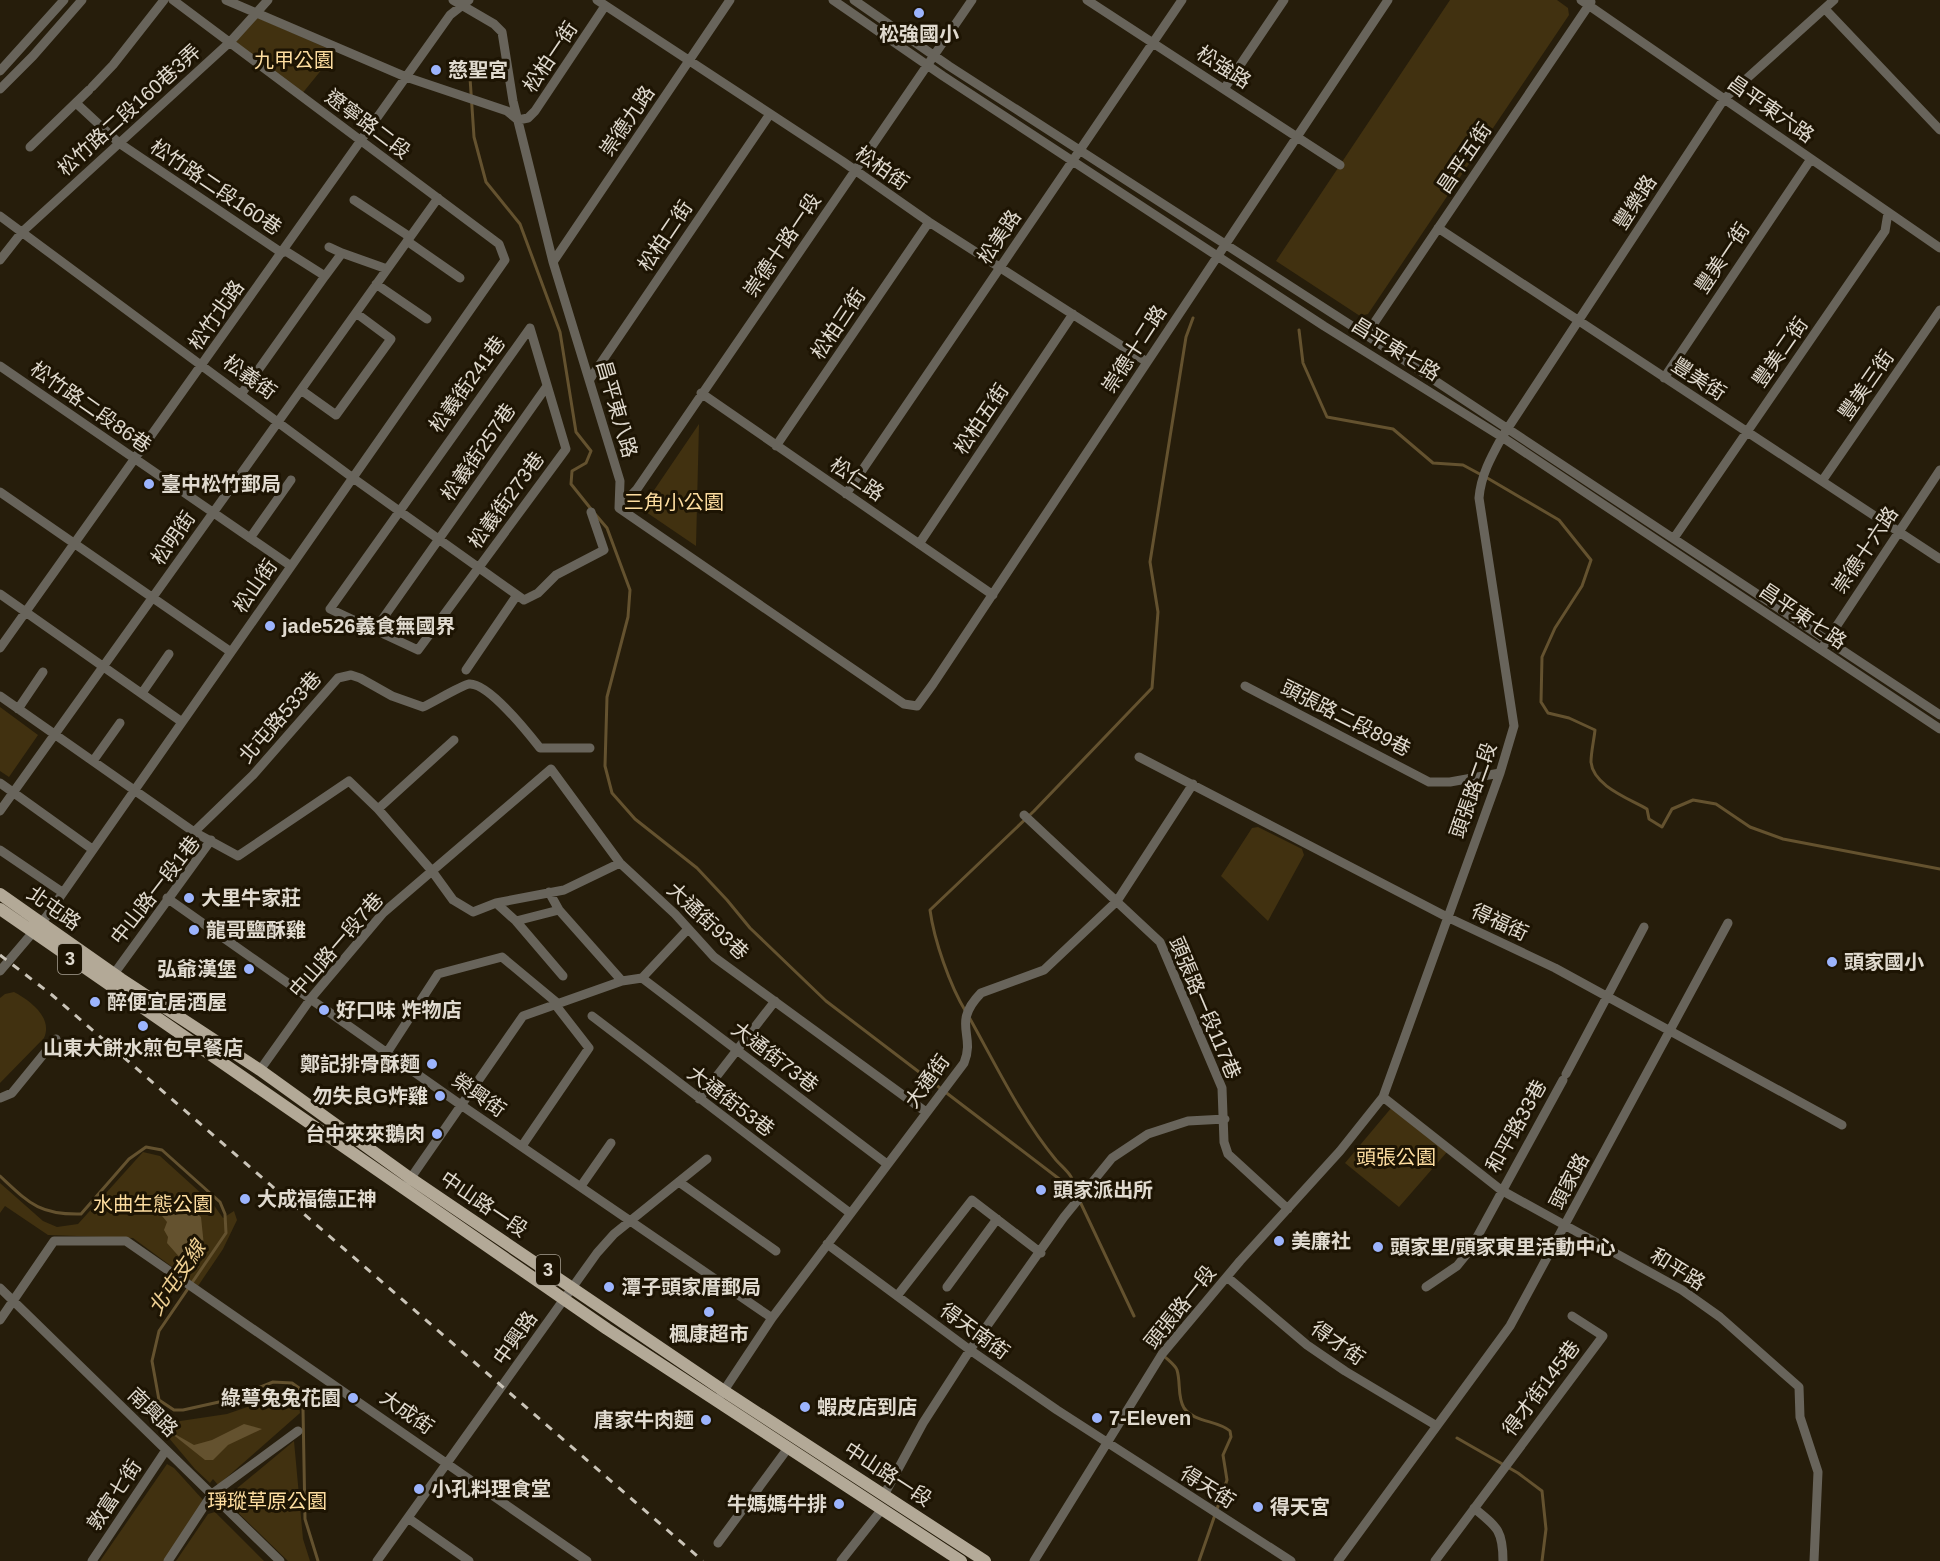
<svg xmlns="http://www.w3.org/2000/svg" width="1940" height="1561" font-family="Arial,'Noto Sans TC',sans-serif">
  <rect width="100%" height="100%" fill="#261d0b"/>
  <path fill="#413110" d="M1450,0H1557L1568,8L1569,15L1368,314L1360,316L1276,261Z
    M256,17L336,52L301,95L232,42Z
    M699,424L696,546L646,512L644,505Z
    M0,707L38,735L9,777L0,771Z
    M1258,827L1302,849L1304,855L1268,921L1221,876L1252,828Z
    M14,992C31,1001 53,1018 44,1038L0,1083V998L5,994Z
    M1392,1107L1447,1152L1399,1207L1345,1163Z
    M143,1152L160,1156L213,1204L223,1218L234,1211L237,1220L223,1249L198,1286L133,1238L48,1235L5,1206L0,1213V1183L43,1221L57,1227L78,1224Z
    M285,1398L299,1403L300,1413L218,1485L213,1479L210,1483L195,1469L163,1431L167,1423L227,1414L271,1399Z
    M294,1441L303,1539L310,1561H288L224,1499Z
    M167,1464L174,1468L204,1501L164,1561H100Z
    M215,1512L264,1561H176L208,1514Z"/>
  <path fill="#64522f" d="M173,1202L182,1207H191L201,1217L204,1246L182,1260L167,1243L168,1237L164,1230L167,1222L158,1211L161,1205Z
    M244,1424L262,1429L228,1445L213,1460H205L166,1429L194,1445L212,1440Z"/>
  <g fill="none" stroke-linecap="round" stroke-linejoin="round">
    <path stroke="#64522f" stroke-width="3" d="M469,63L474,137L486,182L520,224L560,332L576,432L591,451L586,463L572,471L571,484L591,509
      M1299,330L1303,363L1327,417L1393,429L1433,463L1463,465L1489,479L1559,520L1591,560L1582,586L1555,628L1542,657L1541,702L1548,713L1569,718L1595,730C1594,740 1591,752 1591,762C1593,786 1630,799 1647,809L1649,819L1662,827L1672,809L1693,800L1716,804L1750,827L1783,839L1940,869
      M595,514L607,528L630,590L628,617L607,697L605,766L612,793L635,819L697,868L727,900L750,928L826,1001L1075,1191L1134,1316
      M966,1012C950,986 934,940 930,910L1034,811L1152,688L1158,612L1150,562L1186,337L1193,318
      M969,1017C996,1065 1021,1118 1056,1160C1066,1171 1074,1175 1075,1191
      M0,1176C29,1203 39,1215 81,1214L129,1159L146,1147L162,1150L220,1202L225,1214L226,1233L159,1331L152,1361L159,1400L174,1410H183L228,1400L273,1382L292,1383L299,1388L303,1409L305,1519L318,1561
      M1164,1356C1168,1360 1175,1365 1177,1370C1181,1383 1177,1396 1184,1408C1195,1423 1218,1420 1230,1431L1231,1437L1223,1455L1227,1480L1199,1561
      M1457,1438L1518,1473L1542,1491L1546,1529L1542,1561"/>
    <path stroke="#68645b" stroke-width="9" d="M226,0L406,77L507,111L518,120L528,118L535,111L605,6
      M453,0L494,24L502,32L513,101L553,262L620,481L619,508L904,704L917,706L933,684L1388,0
      M597,0L842,161L929,222L1147,362
      M833,0L943,76L1324,326L1502,437L1940,729
      M854,0L949,66L1366,335L1940,715
      M1087,0L1340,165
      M1581,0L1940,248
      M1825,9L1940,130
      M0,71L64,0
      M92,87L113,65L164,0
      M0,89L33,56L82,0
      M1224,89L1284,0
      M76,103L119,143L282,253
      M30,147L89,90
      M354,200L410,237
      M0,216L353,478L524,600L538,593L556,575L604,550L591,512
      M1438,228L1940,559
      M407,241L460,278
      M329,247L342,253
      M0,260L22,232L230,42L268,0
      M553,262L730,0
      M325,276L342,253L387,269
      M376,284L427,319
      M530,328L566,449L418,650L330,609Z
      M1366,335L1591,2
      M0,366L291,566
      M1664,378L1811,159
      M590,379L770,114
      M301,390L336,415L391,339L356,313
      M242,393L325,276L284,250
      M701,393L993,595
      M776,446L929,222
      M1822,481L1940,310
      M0,492L231,652
      M846,494L1182,0
      M619,508L637,489L972,0
      M250,538L291,480
      M1674,538L1885,231L1888,213
      M919,544L1073,314
      M0,594L182,722
      M374,631L547,386
      M1824,645L1940,470
      M0,648L450,15L469,0
      M466,670L517,595
      M1245,686L1429,782H1450L1500,773
      M142,693L169,654
      M0,696L194,832L238,856L349,781L378,809L432,871L453,900L473,912L496,903L564,890L620,863
      M18,709L43,672
      M1139,757L1447,917L1555,968L1842,1125
      M93,761L120,723
      M0,783L92,849
      M378,809L454,740
      M0,811L438,198
      M1024,815L1160,942L1222,1088L1224,1142L1228,1154L1288,1209
      M194,832L253,775L338,678L351,675L360,678L392,696L423,707C432,703 462,685 469,684C488,682 529,734 540,748H590
      M0,850L62,892
      M549,892L559,910L622,981
      M167,898L461,1105L772,1318
      M496,903L516,921L563,976
      M516,921L559,910
      M0,971L46,917L505,260L499,244L173,0
      M111,978L211,840
      M642,978L887,1164
      M642,978L688,929
      M592,1016L850,1213
      M388,1051L438,974L502,957L556,1002
      M260,1070L312,997L383,913L551,769L620,863L675,914L714,957L926,1112
      M1566,1074L1644,927
      M1383,1097L1501,1190L1682,1290L1720,1317L1799,1387L1800,1417L1818,1472L1814,1561
      M0,1098L12,1093L56,1039
      M699,1099L775,1001
      M522,1146L589,1048L554,1003
      M408,1182L523,1016L622,981L642,978
      M679,1182L776,1251
      M581,1186L611,1143
      M827,1244L970,1350L1057,1410L1291,1561
      M1227,1277L1307,1345L1345,1371L1437,1426
      M947,1287L997,1219
      M1426,1287L1457,1266L1470,1250L1563,1080
      M0,1288L280,1561
      M897,1296L972,1200L1041,1253
      M0,1320L54,1241H126L587,1561
      M721,1395L772,1318L964,1063C976,1034 951,1024 981,993L1044,970L1117,901L1193,784
      M884,1495L923,1423L970,1350L1064,1217L1112,1158L1148,1134L1188,1121L1225,1119
      M1474,1508C1497,1527 1503,1530 1503,1561
      M408,1518L469,1561
      M718,1543L788,1448
      M92,1561L166,1450
      M168,1561L212,1494L298,1431
      M377,1561L597,1253L614,1234L707,1159
      M841,1561L882,1509
      M1034,1561L1162,1354L1240,1261L1340,1151L1383,1097L1500,773L1514,726L1479,498C1481,475 1491,457 1502,437L1724,99L1834,0
      M1338,1561L1510,1326L1728,923
      M1435,1561L1603,1336L1572,1316"/>
    <path stroke="#b3a997" stroke-width="12" d="M0,894L121,979L260,1070L410,1178L724,1391L985,1561
      M0,909L607,1329L961,1561"/>
    <path stroke="#cac4b8" stroke-width="3" stroke-dasharray="8 8" stroke-linecap="butt" d="M0,955L52,995L703,1561"/>
  </g>
  <g fill="#9cb4fd" stroke="#1d1403" stroke-width="2">
    <circle cx="919" cy="13" r="6"/>
    <circle cx="436" cy="70" r="6"/>
    <circle cx="149" cy="484" r="6"/>
    <circle cx="270" cy="626" r="6"/>
    <circle cx="189" cy="898" r="6"/>
    <circle cx="194" cy="930" r="6"/>
    <circle cx="1832" cy="962" r="6"/>
    <circle cx="249" cy="969" r="6"/>
    <circle cx="95" cy="1002" r="6"/>
    <circle cx="324" cy="1010" r="6"/>
    <circle cx="143" cy="1026" r="6"/>
    <circle cx="432" cy="1064" r="6"/>
    <circle cx="440" cy="1096" r="6"/>
    <circle cx="437" cy="1134" r="6"/>
    <circle cx="1041" cy="1190" r="6"/>
    <circle cx="245" cy="1199" r="6"/>
    <circle cx="1279" cy="1241" r="6"/>
    <circle cx="1378" cy="1247" r="6"/>
    <circle cx="609" cy="1287" r="6"/>
    <circle cx="709" cy="1312" r="6"/>
    <circle cx="353" cy="1398" r="6"/>
    <circle cx="805" cy="1407" r="6"/>
    <circle cx="1097" cy="1418" r="6"/>
    <circle cx="706" cy="1420" r="6"/>
    <circle cx="419" cy="1489" r="6"/>
    <circle cx="839" cy="1504" r="6"/>
    <circle cx="1258" cy="1507" r="6"/>
  </g>
  <g text-anchor="middle" stroke-width="6" stroke-linejoin="round" paint-order="stroke">
    <g fill="#1d1403" stroke="#a69f92" stroke-width="1.5">
      <rect x="58" y="944" width="24" height="30" rx="4.5"/>
      <rect x="536" y="1255" width="24" height="30" rx="4.5"/>
    </g>
    <g font-size="18" font-weight="bold" fill="#e0dacf">
      <text x="70" y="965">3</text>
      <text x="548" y="1276">3</text>
    </g>
    <g font-size="20" font-weight="bold" fill="#e0dacf" stroke="#1d1403" text-anchor="start">
      <text x="919" y="41" text-anchor="middle">松強國小</text>
      <text x="448" y="77">慈聖宮</text>
      <text x="161" y="491">臺中松竹郵局</text>
      <text x="282" y="633">jade526義食無國界</text>
      <text x="201" y="905">大里牛家莊</text>
      <text x="206" y="937">龍哥鹽酥雞</text>
      <text x="1844" y="969">頭家國小</text>
      <text x="237" y="976" text-anchor="end">弘爺漢堡</text>
      <text x="107" y="1009">醉便宜居酒屋</text>
      <text x="336" y="1017">好口味 炸物店</text>
      <text x="143" y="1055" text-anchor="middle">山東大餅水煎包早餐店</text>
      <text x="420" y="1071" text-anchor="end">鄭記排骨酥麵</text>
      <text x="428" y="1103" text-anchor="end">勿失良G炸雞</text>
      <text x="425" y="1141" text-anchor="end">台中來來鵝肉</text>
      <text x="1053" y="1197">頭家派出所</text>
      <text x="257" y="1206">大成福德正神</text>
      <text x="1291" y="1248">美廉社</text>
      <text x="1390" y="1254">頭家里/頭家東里活動中心</text>
      <text x="621" y="1294">潭子頭家厝郵局</text>
      <text x="709" y="1341" text-anchor="middle">楓康超市</text>
      <text x="341" y="1405" text-anchor="end">綠萼兔兔花園</text>
      <text x="817" y="1414">蝦皮店到店</text>
      <text x="1109" y="1425">7-Eleven</text>
      <text x="694" y="1427" text-anchor="end">唐家牛肉麵</text>
      <text x="431" y="1496">小孔料理食堂</text>
      <text x="827" y="1511" text-anchor="end">牛媽媽牛排</text>
      <text x="1270" y="1514">得天宮</text>
    </g>
    <g font-size="20" fill="#e0dacf" stroke="#1d1403">
      <text transform="translate(550 57) rotate(-56)" y="7">松柏一街</text>
      <text transform="translate(1224 67) rotate(33)" y="7">松強路</text>
      <text transform="translate(1771 109) rotate(35)" y="7">昌平東六路</text>
      <text transform="translate(129 110) rotate(-42)" y="7">松竹路二段160巷3弄</text>
      <text transform="translate(627 121) rotate(-56)" y="7">崇德九路</text>
      <text transform="translate(368 124) rotate(37)" y="7">遼寧路二段</text>
      <text transform="translate(1464 158) rotate(-56)" y="7">昌平五街</text>
      <text transform="translate(882 168) rotate(35)" y="7">松柏街</text>
      <text transform="translate(216 187) rotate(34)" y="7">松竹路二段160巷</text>
      <text transform="translate(1635 202) rotate(-57)" y="7">豐樂路</text>
      <text transform="translate(665 236) rotate(-56)" y="7">松柏二街</text>
      <text transform="translate(999 237) rotate(-56)" y="7">松美路</text>
      <text transform="translate(782 245) rotate(-56)" y="7">崇德十路一段</text>
      <text transform="translate(1722 258) rotate(-56)" y="7">豐美一街</text>
      <text transform="translate(216 315) rotate(-55)" y="7">松竹北路</text>
      <text transform="translate(838 324) rotate(-56)" y="7">松柏三街</text>
      <text transform="translate(1134 349) rotate(-57)" y="7">崇德十二路</text>
      <text transform="translate(1396 349) rotate(32)" y="7">昌平東七路</text>
      <text transform="translate(1780 352) rotate(-55)" y="7">豐美二街</text>
      <text transform="translate(250 377) rotate(36)" y="7">松義街</text>
      <text transform="translate(1699 379) rotate(33)" y="7">豐美街</text>
      <text transform="translate(467 384) rotate(-54)" y="7">松義街241巷</text>
      <text transform="translate(1866 385) rotate(-55)" y="7">豐美三街</text>
      <text transform="translate(91 407) rotate(35)" y="7">松竹路二段86巷</text>
      <text transform="translate(617 409) rotate(74)" y="7">昌平東八路</text>
      <text transform="translate(981 419) rotate(-56)" y="7">松柏五街</text>
      <text transform="translate(478 452) rotate(-55)" y="7">松義街257巷</text>
      <text transform="translate(857 479) rotate(34)" y="7">松仁路</text>
      <text transform="translate(506 500) rotate(-54)" y="7">松義街273巷</text>
      <text transform="translate(173 538) rotate(-55)" y="7">松明街</text>
      <text transform="translate(1865 550) rotate(-56)" y="7">崇德十六路</text>
      <text transform="translate(255 586) rotate(-55)" y="7">松山街</text>
      <text transform="translate(1803 616) rotate(34)" y="7">昌平東七路</text>
      <text transform="translate(280 717) rotate(-49)" y="7">北屯路533巷</text>
      <text transform="translate(1346 718) rotate(27)" y="7">頭張路二段89巷</text>
      <text transform="translate(1473 790) rotate(-70)" y="7">頭張路二段</text>
      <text transform="translate(155 890) rotate(-52)" y="7">中山路一段1巷</text>
      <text transform="translate(54 908) rotate(35)" y="7">北屯路</text>
      <text transform="translate(708 921) rotate(43)" y="7">大通街93巷</text>
      <text transform="translate(1500 922) rotate(25)" y="7">得福街</text>
      <text transform="translate(336 945) rotate(-49)" y="7">中山路一段7巷</text>
      <text transform="translate(1205 1008) rotate(67)" y="7">頭張路一段117巷</text>
      <text transform="translate(775 1057) rotate(37)" y="7">大通街73巷</text>
      <text transform="translate(927 1081) rotate(-54)" y="7">大通街</text>
      <text transform="translate(479 1095) rotate(35)" y="7">榮興街</text>
      <text transform="translate(731 1101) rotate(37)" y="7">大通街53巷</text>
      <text transform="translate(1516 1126) rotate(-61)" y="7">和平路33巷</text>
      <text transform="translate(1569 1181) rotate(-62)" y="7">頭家路</text>
      <text transform="translate(484 1204) rotate(34)" y="7">中山路一段</text>
      <text transform="translate(1678 1269) rotate(32)" y="7">和平路</text>
      <text transform="translate(1180 1307) rotate(-51)" y="7">頭張路一段</text>
      <text transform="translate(975 1331) rotate(36)" y="7">得天南街</text>
      <text transform="translate(515 1338) rotate(-55)" y="7">中興路</text>
      <text transform="translate(1338 1343) rotate(35)" y="7">得才街</text>
      <text transform="translate(1541 1388) rotate(-53)" y="7">得才街145巷</text>
      <text transform="translate(153 1412) rotate(44)" y="7">南興路</text>
      <text transform="translate(407 1412) rotate(35)" y="7">大成街</text>
      <text transform="translate(888 1474) rotate(33)" y="7">中山路一段</text>
      <text transform="translate(1208 1487) rotate(32)" y="7">得天街</text>
      <text transform="translate(114 1495) rotate(-56)" y="7">敦富七街</text>
    </g>
    <g font-size="20" fill="#fddda0" stroke="#1d1403">
      <text x="294" y="67">九甲公園</text>
      <text x="674" y="509">三角小公園</text>
      <text x="1396" y="1164">頭張公園</text>
      <text x="153" y="1211">水曲生態公園</text>
      <text x="267" y="1508">琤瑽草原公園</text>
    </g>
    <g font-size="21" font-style="italic" fill="#eecf92" stroke="#1d1403">
      <text transform="translate(177 1278) rotate(-56)" y="7">北屯支線</text>
    </g>
  </g>
</svg>
